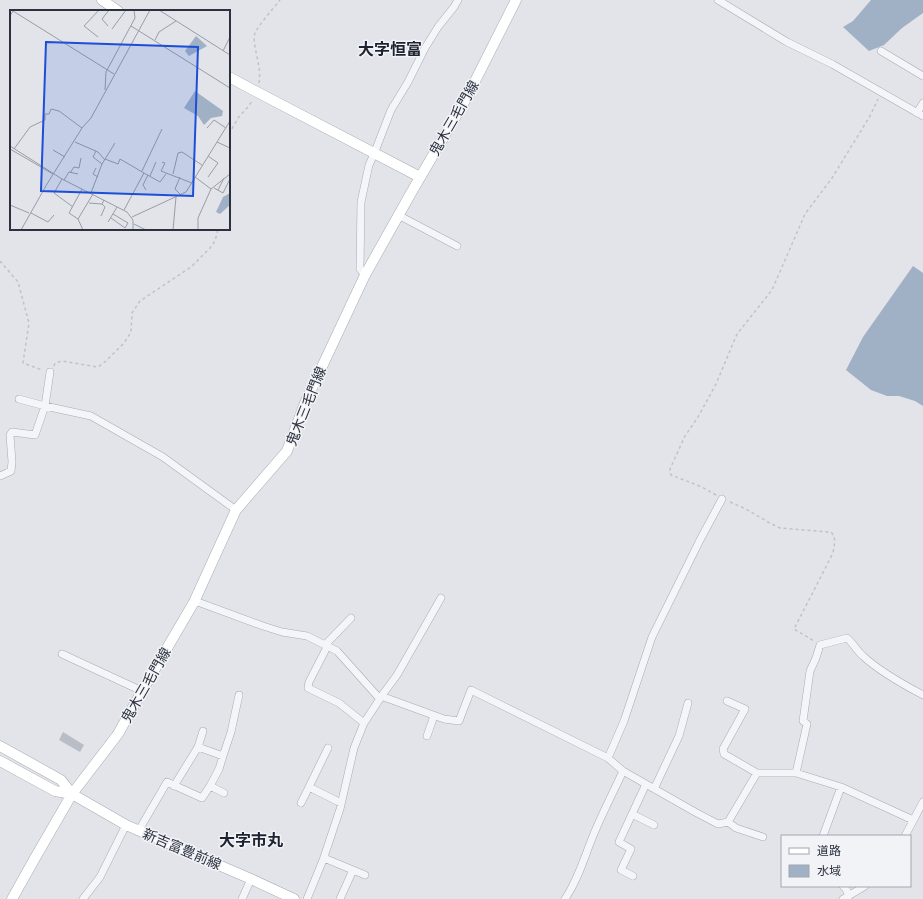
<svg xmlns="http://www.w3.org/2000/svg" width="923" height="899" font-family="Arial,'Noto Sans JP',sans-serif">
  <rect width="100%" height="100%" fill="#e2e4e9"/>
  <path fill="#a0b1c6" d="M871,0H923V13L902,28L884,45L869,51L843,27L853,21Z
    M913,266L923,273V406L915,401L899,396H887L871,390L846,370L863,337Z"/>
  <path fill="#b9bdc5" d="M63,732L84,745L80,752L59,740Z"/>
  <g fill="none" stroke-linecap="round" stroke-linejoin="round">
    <defs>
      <path id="street" d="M718,0L787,42L832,64L923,116
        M881,51L923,76
        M917,113L923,103
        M398,215L457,246
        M365,275L360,269L361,202L369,165L374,154L391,110L408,82L425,48L438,27L454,7L458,0
        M19,399L45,406L50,372
        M0,476L11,471L12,462L10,435L12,432L35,435L45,406L91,416L163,457L236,510
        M195,601L263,626L282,632L307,636L337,651L380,699
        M325,645L351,618
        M327,647L309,682L308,688L339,703L364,723
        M62,654L142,691
        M381,696L444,719L459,721L471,690L608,758L623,771C613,793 602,814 593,836C584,858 578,880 565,899
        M727,701L745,709L723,749L724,754L757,773H796L841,787L913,820
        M427,736L434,716
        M198,747L203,731
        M328,748L309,787L341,803
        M608,758L624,721L652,637L700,540L722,499
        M623,771L695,812L718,824L728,822L757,773
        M796,773L807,724L803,721L810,671L816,658L820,645L847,638C853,643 857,651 863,656C879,671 904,685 923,695
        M174,786L198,747L223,756L231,732L239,695
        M210,786L219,769L223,756
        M654,789L679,736L688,703
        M301,803L309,787
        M632,814L654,825
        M728,822L736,828L763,837
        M139,830L167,782L202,798L210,786L224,793
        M823,836L841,787
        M905,836L923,802
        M324,858L365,875
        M633,876L621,870L631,849L619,842L646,784
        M843,886L846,889L849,896
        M83,899L100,877L126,825
        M242,899L251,879
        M307,899L323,860L340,809L354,748L364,723L383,694L397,675L441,598
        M340,899L353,870
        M843,899L865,886"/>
      <path id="secondary" d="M102,0L118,11
        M229,77L257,92L420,177
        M0,746L61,780L72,794L126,825L251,879L294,899
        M0,761L55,791L72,794
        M12,899L35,858L72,794L118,734L142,691L194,602L236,510L287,451L305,403L365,275L411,193L467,97L516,0"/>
    </defs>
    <use href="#street" stroke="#a7abb3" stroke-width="8"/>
    <use href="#secondary" stroke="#a7abb3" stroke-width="11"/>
    <path stroke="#c0c2c8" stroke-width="1.5" stroke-dasharray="3 3" stroke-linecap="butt" d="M259,83C261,72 258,63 256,52C255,46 253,39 255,33C260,23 273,9 280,0
      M229,134L238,118L247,108L253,100
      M0,261L18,282L29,323L23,363L42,370
      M54,366L55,363L62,361L98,367L106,361L124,343L131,332L132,313L140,301L191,267L210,248L215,241L218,229
      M716,495L702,487L671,475L670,473V469L685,436L698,417L716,384L737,334L772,290L805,214L832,178L870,116L878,99
      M730,502L746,509L768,522L780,528L828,532H831C837,539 834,545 833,553L794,629L814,641"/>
    <use href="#street" stroke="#f4f5f8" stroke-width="7"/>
    <use href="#secondary" stroke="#fff" stroke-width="10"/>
  </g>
  <g text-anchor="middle" stroke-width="3" stroke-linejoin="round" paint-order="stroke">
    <g font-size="14" fill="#2b323f" stroke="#f1f3f6">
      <text transform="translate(454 118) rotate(-60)" y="5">鬼木三毛門線</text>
      <text transform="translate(306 406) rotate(-68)" y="5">鬼木三毛門線</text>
      <text transform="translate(146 685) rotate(-60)" y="5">鬼木三毛門線</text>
      <text transform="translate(182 849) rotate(23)" y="5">新吉富豊前線</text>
    </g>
    <g font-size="16" font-weight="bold" fill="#1d2330" stroke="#f1f3f6">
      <text x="390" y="55">大字恒富</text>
      <text x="251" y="846">大字市丸</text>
    </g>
  </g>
  <g transform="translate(10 10)">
    <rect width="220" height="220" fill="#e2e4e9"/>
    <path d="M186,26L197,36L179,46L175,41ZM185,81L213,101L212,106L201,108L194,115L188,106L174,98ZM220,183V195L210,204L206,202L213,187Z" fill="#a0b1c6"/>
    <path fill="none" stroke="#999da5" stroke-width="1" d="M149,0L220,45M0,6L3,1L104,64M98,16L92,9L99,0M121,16L220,78M102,19L116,0M88,27L74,16L89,0M145,30L149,22L166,11M213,41L220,27M95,80L96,62L125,8L124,0M197,118L204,110L216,118M65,132L88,142L95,150M207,132L220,138M0,136L52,169L117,202L123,210V220M0,139L43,164M4,139L20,117L35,110V104H39L41,99L49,101L72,118M43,140L55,147M86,141L83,147L92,154M198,146L208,153L198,167M95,149L108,154L110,149L134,163L114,200M152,152L155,153L151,161L182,173M86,158L83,164L88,167M132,161L152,119M60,163L64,157L69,158L71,148M134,163L150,172L156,164M163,164L168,143L172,142L192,155M140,166L146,152M170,167L165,179L171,185M185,167L201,179M52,169L44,183L63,197M54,170L59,162L68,164M204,178L213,183L220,169M72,179L59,203L68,209L73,220M136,180L133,175L138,165M208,180L214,168M81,183L92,154L105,133M79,193L92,194M0,195L19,203M21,203L38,212L44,205M91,206L95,197L92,194L94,190M122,207L176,182L220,111M101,208L115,218L118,213L103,204M68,209L83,184M98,212L107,197M124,214L136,220M11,220L37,174L72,118L81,108L140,0M163,220L166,187M188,220V208L201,179L220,164"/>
    <path fill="#1d4ed8" fill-opacity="0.15" stroke="#1d4ed8" stroke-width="2" d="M36,32L188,37L183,186L31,181Z"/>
    <rect width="220" height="220" fill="none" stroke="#2b323f" stroke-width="2"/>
  </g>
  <rect x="781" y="835" width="130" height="52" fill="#f1f3f6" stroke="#a2a6ad"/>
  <rect x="789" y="848" width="20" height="6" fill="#ffffff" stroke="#a2a6ad"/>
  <text x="817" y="855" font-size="12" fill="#2b323f">道路</text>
  <rect x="789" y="865" width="20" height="12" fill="#a0b1c6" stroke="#a2a6ad"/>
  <text x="817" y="875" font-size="12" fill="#2b323f">水域</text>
</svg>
